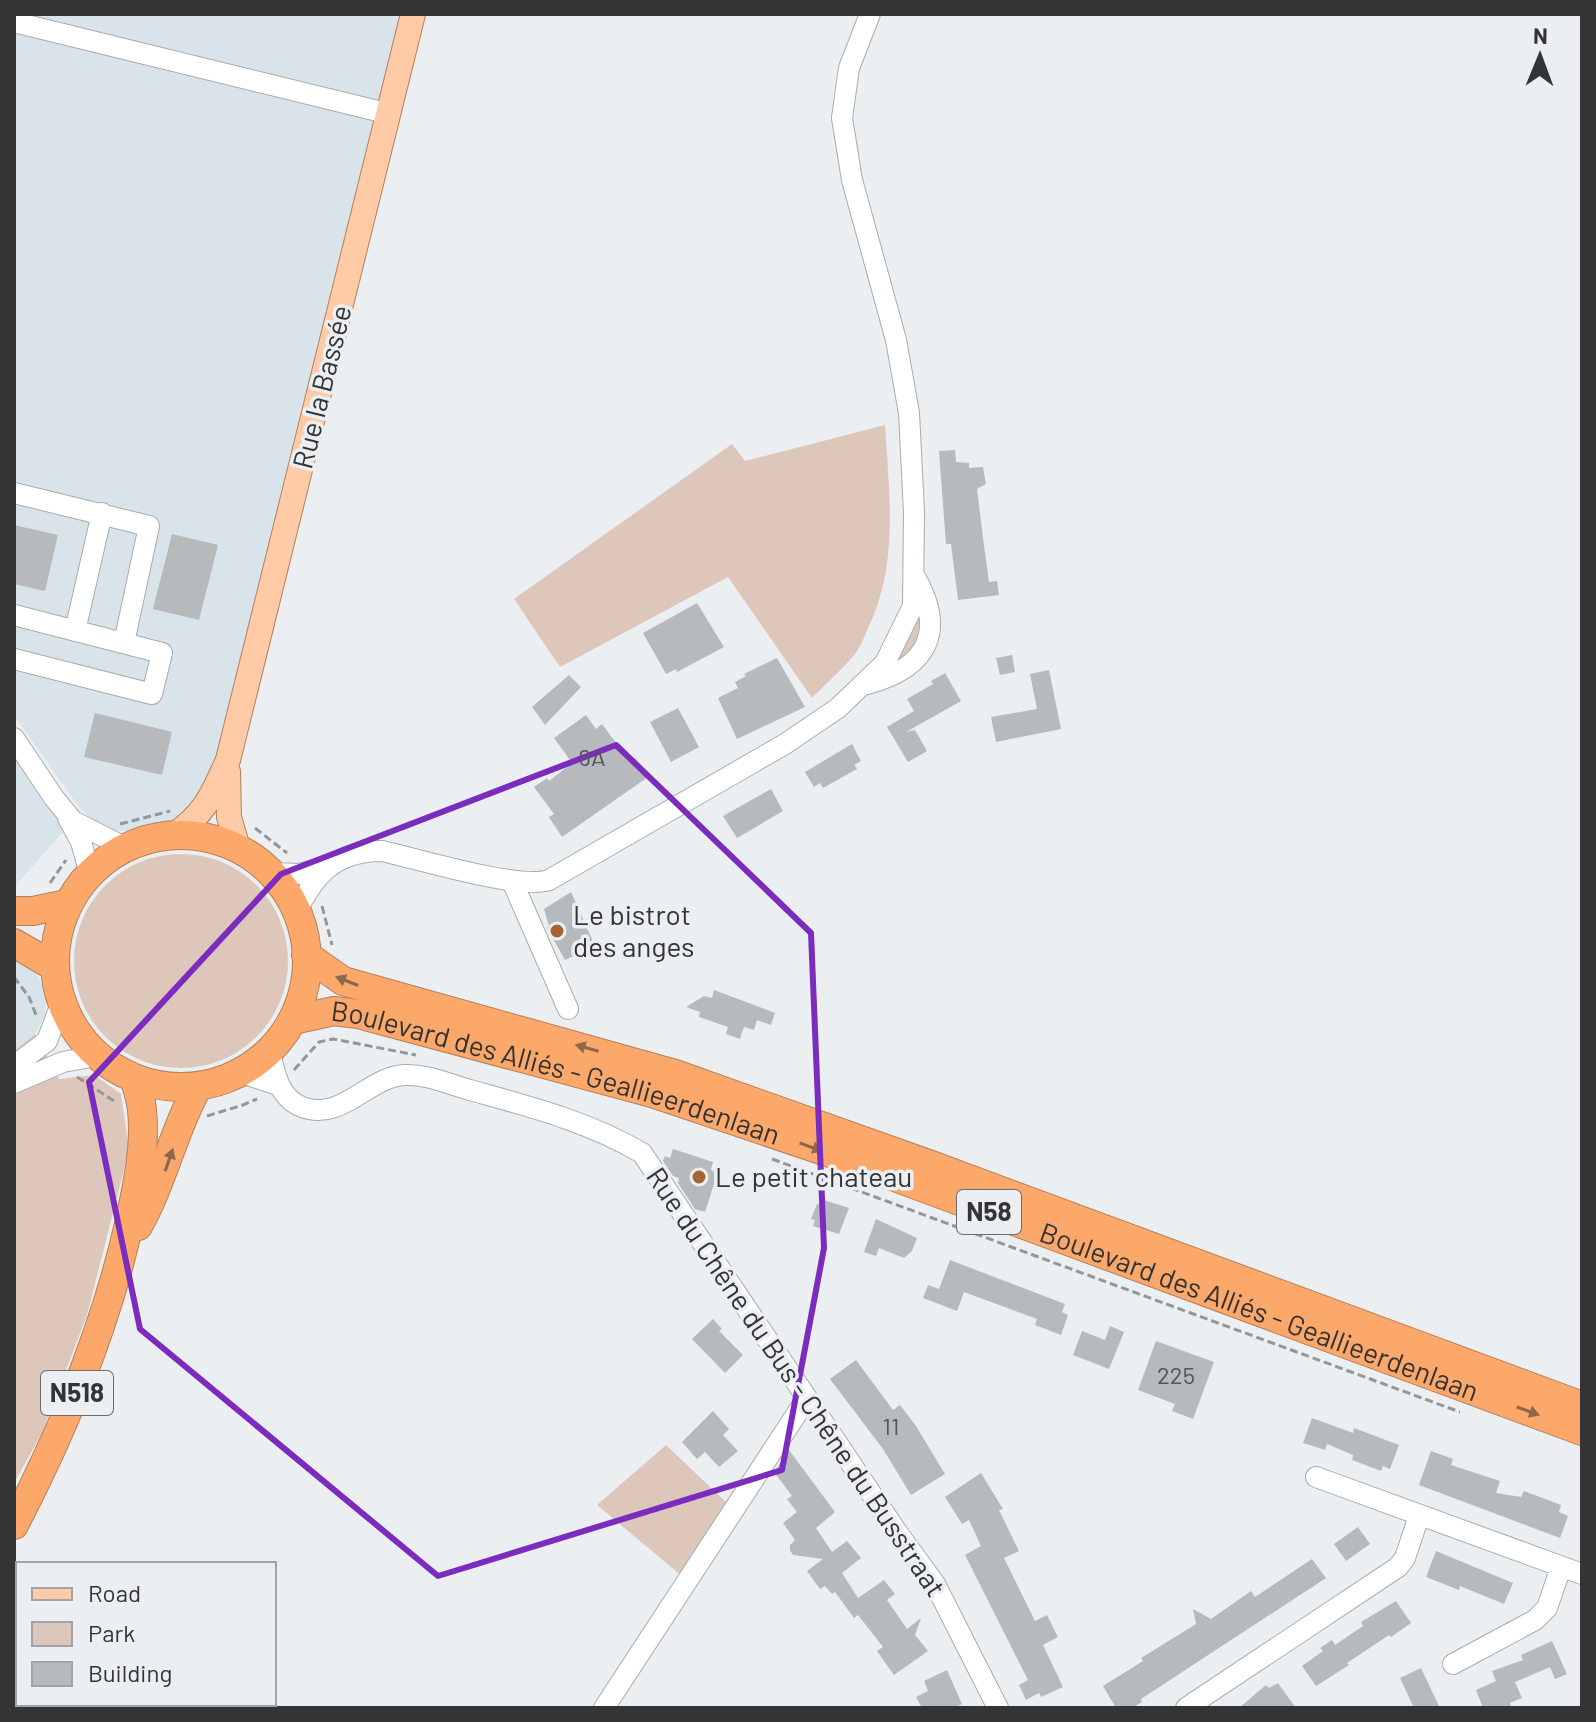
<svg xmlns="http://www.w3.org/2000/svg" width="1596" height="1722" font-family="Barlow,sans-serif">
  <rect width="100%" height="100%" fill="#ebeff2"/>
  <path fill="#d8e3ea" d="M14,14H404L213,783L183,817L128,831H109L99,827L78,806L14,715Z
    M14,740L73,821L14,887Z
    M14,961L36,973L46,993L45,1016L35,1034L14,1051Z"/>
  <path fill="#dcc7ba" d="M885,425C889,493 899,563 869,626C865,635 861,646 855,654C843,669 826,683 812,698L728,577L560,667L514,599L732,444L745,461Z
    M920,603V643L891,668Z
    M74 961a107 107 0 1 1 214 0a107 107 0 1 1-214 0Z
    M35,1034L59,1079L94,1075L121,1094L129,1150L87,1315L42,1433L14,1483V1051Z
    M666,1445L729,1505L683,1577L597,1505Z"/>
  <path fill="#b6babc" d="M955,450L956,462L969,463V468L983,467L986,484L977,489L983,538L989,582L997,581L999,595L958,600L951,544H946L939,451Z
    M14,525L58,535L45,591L14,584Z
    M172,534L218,545L199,620L153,609Z
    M697,603L724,647L677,672L676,669L666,674L643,633Z
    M1012,655L1015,672L1000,675L996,658Z
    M777,658L805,707L737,739L718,698L738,688L735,682L746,676L744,674Z
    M1049,670L1061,729L996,742L991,717L1037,709L1030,674Z
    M945,673L961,701L906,732L915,730L927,751L908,762L887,727L914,711L907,699L933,684L931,681Z
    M569,675L581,687L545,725L532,707Z
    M678,708L699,747L671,762L650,722Z
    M95,713L172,732L162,775L84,757Z
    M586,715L596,729L602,724L630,762L635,758L648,777L562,837L549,817L554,814L534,787L547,778L549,781L572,763L554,738Z
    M852,744L861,761L854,765L857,769L823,788L820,783L814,787L805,772Z
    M771,789L783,811L737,838L723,816Z
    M571,892L595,946L565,960L547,928L549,926L544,909Z
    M714,990L775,1013L771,1025L757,1020L754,1030L744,1027L740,1039L726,1034L728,1027L699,1017L700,1012L686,1007L704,996L712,998Z
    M673,1149L713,1162L711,1169L717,1175L705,1212L695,1209L678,1183L679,1178L673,1176L663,1161L665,1156L670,1158Z
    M824,1200L849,1208L839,1234L813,1226L815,1220L811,1219L817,1204L823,1205Z
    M876,1219L917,1238L912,1251L904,1258L879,1248L876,1256L864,1252Z
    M950,1260L1065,1304L1062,1312L1068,1315L1061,1335L1035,1325L1037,1319L964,1292L957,1311L923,1298L928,1285L939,1289Z
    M713,1319L722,1329L719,1331L743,1355L725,1373L692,1339Z
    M1110,1326L1124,1332L1109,1369L1073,1355L1082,1331L1105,1340Z
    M1156,1341L1214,1362L1193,1419L1172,1411L1175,1404L1138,1390Z
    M856,1360L893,1410L900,1405L916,1426L945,1474L911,1495L883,1449L830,1379Z
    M713,1411L729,1429L723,1435L738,1451L719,1467L705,1452L697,1459L682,1442Z
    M1312,1418L1353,1433L1354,1428L1399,1445L1390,1469L1383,1466L1381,1471L1352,1460L1353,1455L1327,1444L1325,1450L1303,1443Z
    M789,1450L835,1512L816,1528L832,1552L847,1541L861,1558L842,1573L858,1598L884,1580L895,1594L887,1600L907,1629L921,1618L915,1635L928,1651L894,1675L877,1651L883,1647L858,1615L854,1618L835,1592L832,1594L825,1586L820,1589L807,1571L823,1559L793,1555L790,1550V1545L795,1540L783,1523L797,1512L787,1499L792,1496L774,1472Z
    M1431,1451L1453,1459L1451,1465L1500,1481L1496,1493L1521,1497L1524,1491L1561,1505L1559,1512L1568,1516L1560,1538L1419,1485Z
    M981,1473L1003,1509L999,1510L1019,1551L1004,1558L1035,1621L1047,1615L1058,1637L1043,1645L1063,1687L1041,1697L1039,1693L1026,1700L1019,1685L1028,1680L965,1555L981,1546L969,1520L962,1524L945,1497Z
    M1358,1527L1370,1544L1346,1561L1334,1544Z
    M1436,1551L1513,1583L1504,1604L1460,1586L1459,1590L1426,1577Z
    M1312,1559L1326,1578L1141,1699L1142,1702L1132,1708H1116L1103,1686L1143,1661L1141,1658L1196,1624L1193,1609L1211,1619L1251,1591L1255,1597Z
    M1396,1601L1411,1623L1391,1637L1389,1635L1347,1663L1349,1665L1316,1686L1302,1666L1323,1651L1320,1648L1332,1640L1335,1645L1363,1626L1361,1622Z
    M1552,1641L1567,1674L1555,1679L1550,1667L1515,1682L1522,1698L1510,1703L1512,1708H1483L1476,1690L1496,1681L1492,1671L1523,1660L1521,1655Z
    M1421,1668L1440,1708H1414L1400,1678Z
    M947,1670L962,1704L953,1708H922L916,1697L928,1691L924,1681Z
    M1278,1683L1296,1708H1239L1266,1685L1269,1688Z"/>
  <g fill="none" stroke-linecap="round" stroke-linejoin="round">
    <defs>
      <path id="minor" d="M14,22L390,114
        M14,493L149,526L124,643
        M14,615L162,653L152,694L14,659
        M75,631L102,513
        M867,684C928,668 947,631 914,575
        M14,738L54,798L73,821L124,847
        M68,818L81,842L90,874
        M272,873L299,874L327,867
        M512,881L568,1009
        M297,911C315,873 337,851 382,851C418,859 519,890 549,880L785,744L838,708L885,663L913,606L914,512L909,413L896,340L852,180L842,118L849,68L870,14
        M270,1052C275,1074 279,1098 302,1107C342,1122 368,1077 404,1075C427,1074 448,1084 470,1090C531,1107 587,1121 642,1153L897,1532L935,1584L998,1708
        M14,1066L47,1041L61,1004
        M242,1073L278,1085
        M14,1083L63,1062L96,1056
        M1316,1477L1582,1574
        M1453,1664L1535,1620L1547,1608L1561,1567
        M604,1708L807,1398
        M1186,1708L1398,1567L1405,1558L1419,1516"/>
      <path id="major" d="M228,772L229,817L238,848
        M174,835C206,813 213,793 228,760L413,14"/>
      <g id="highway">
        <circle cx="181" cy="961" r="126"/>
        <path d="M14,911H33L67,904"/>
        <path d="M14,943L55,967"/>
        <path d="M306,955L343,981L675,1074L931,1165L1582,1406"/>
        <path id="s1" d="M293,1020L334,1011L358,1014L652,1093L827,1152L1582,1431"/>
        <path d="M138,1226C163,1182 173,1132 197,1088"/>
        <path d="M14,1525C64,1429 105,1330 129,1224C137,1188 146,1147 142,1110C141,1100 138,1090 135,1080"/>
      </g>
    </defs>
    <use href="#minor" stroke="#a8acae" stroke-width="22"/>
    <use href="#major" stroke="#b67f58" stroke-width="26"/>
    <use href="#highway" stroke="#b67f58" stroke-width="30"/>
    <path stroke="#949799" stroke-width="3" stroke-dasharray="8 4" stroke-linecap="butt" d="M120,824L170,811
      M255,828L287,853
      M50,883L66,860
      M322,906L332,945
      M14,977L29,997L36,1015
      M294,1070L319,1042L333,1039L416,1055
      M77,1077L117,1103
      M207,1116L243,1105L257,1099
      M772,1159L1460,1412"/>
    <use href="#minor" stroke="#fff" stroke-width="20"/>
    <use href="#major" stroke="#fecba6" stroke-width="24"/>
    <use href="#highway" stroke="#fda86b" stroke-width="28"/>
  </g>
  <defs><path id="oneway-solid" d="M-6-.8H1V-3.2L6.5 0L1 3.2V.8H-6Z" transform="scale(2)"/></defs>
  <g fill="#8d684d">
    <use href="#oneway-solid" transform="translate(347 981) rotate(-158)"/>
    <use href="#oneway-solid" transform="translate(587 1048) rotate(-164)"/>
    <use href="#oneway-solid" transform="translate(811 1147) rotate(19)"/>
    <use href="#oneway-solid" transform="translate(169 1160) rotate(-71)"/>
    <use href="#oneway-solid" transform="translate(1528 1411) rotate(20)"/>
  </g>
  <path fill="none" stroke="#7b2cbf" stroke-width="6" stroke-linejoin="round" d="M616,745L811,933L824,1248L782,1470L438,1576L140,1329L89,1082L281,874Z"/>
  <g fill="#a76432" stroke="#ebeff2" stroke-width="3">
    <circle cx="557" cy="931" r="8"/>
    <circle cx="699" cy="1177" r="8"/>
  </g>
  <g text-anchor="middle" stroke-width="7" stroke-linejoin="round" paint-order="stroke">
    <g font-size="24" fill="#535657">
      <text x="592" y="766">9A</text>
      <text x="1176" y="1384">225</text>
      <text x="891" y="1435">11</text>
    </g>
    <g fill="#ebeff2" stroke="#6a6c6e" stroke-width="2">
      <rect x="957" y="1190" width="64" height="44" rx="6"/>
      <rect x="41" y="1371" width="72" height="44" rx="6"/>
    </g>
    <g font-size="26" font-weight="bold" fill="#323435">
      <text x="989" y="1221">N58</text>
      <text x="77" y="1402">N518</text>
    </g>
    <g font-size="28" fill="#323435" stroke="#ebeff2">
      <text transform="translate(322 387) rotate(-76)" y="10">Rue la Bassée</text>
      <text dy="10" stroke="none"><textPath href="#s1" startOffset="272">Boulevard des Alliés - Geallieerdenlaan</textPath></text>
      <text dy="10" stroke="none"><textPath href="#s1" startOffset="1016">Boulevard des Alliés - Geallieerdenlaan</textPath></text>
      <text transform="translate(796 1382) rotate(56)" y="10">Rue du Chêne du Bus - Chêne du Busstraat</text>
    </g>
    <g font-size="28" fill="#323435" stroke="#ebeff2" text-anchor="start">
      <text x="573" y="925">Le bistrot<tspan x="573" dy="32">des anges</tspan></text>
      <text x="715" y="1187">Le petit chateau</text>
    </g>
  </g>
  <rect width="1596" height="1722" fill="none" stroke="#323435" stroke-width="32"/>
  <rect x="16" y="1562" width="260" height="144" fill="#ebeff2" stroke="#a1a4a6" stroke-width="2"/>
  <rect x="32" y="1588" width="40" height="12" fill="#fecba6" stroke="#a1a4a6" stroke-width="2"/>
  <text x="88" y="1602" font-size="24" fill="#323435">Road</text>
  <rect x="32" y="1622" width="40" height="24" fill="#dcc7ba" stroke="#a1a4a6" stroke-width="2"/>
  <text x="88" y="1642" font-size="24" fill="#323435">Park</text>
  <rect x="32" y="1662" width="40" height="24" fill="#b6babc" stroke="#a1a4a6" stroke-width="2"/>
  <text x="88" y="1682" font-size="24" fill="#323435">Building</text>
  <g transform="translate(1540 56) rotate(1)" stroke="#ebeff2" stroke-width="6" paint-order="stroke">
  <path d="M0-6L14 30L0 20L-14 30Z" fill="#323435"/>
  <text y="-12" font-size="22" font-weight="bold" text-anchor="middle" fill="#323435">N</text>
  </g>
</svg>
